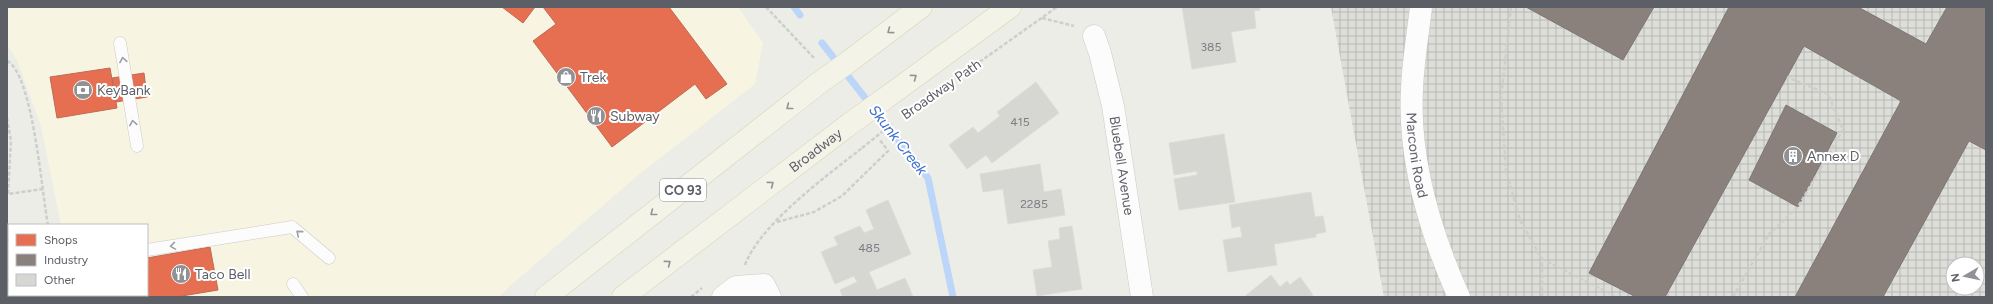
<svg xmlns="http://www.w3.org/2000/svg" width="1993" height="304" font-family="Figtree,sans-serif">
  <defs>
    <pattern id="industrial-grid" width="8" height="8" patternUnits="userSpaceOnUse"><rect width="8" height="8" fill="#deded9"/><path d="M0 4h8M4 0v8" fill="none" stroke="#b7b7b4"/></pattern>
  </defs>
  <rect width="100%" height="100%" fill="#edede8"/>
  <path fill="#f7f5e1" d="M7,7H738L763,43L755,84L637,176L510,286L499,297H74V295H147V225H61L41,126L17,60L7,45Z"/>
  <path fill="url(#industrial-grid)" fill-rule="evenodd" d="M1331,7H1986V297H1384ZM1953,264H1977V288H1953Z"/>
  <path fill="#e76f51" stroke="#bd6a57" d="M502,7H535L523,23Z
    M543,7H669L727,84L706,99L695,84L612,147L533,41L556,24Z
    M110,68L117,108L57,118L50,77Z
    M144,73L147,97L116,102L112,78Z
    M210,247L218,290L176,297H139V295H147V258Z"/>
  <path fill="#8a817c" stroke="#7c7775" d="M1526,7H1654L1623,60Z
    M1729,7H1858L1926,44L1947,7H1986V150L1969,141L1883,297H1795L1901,101L1804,46L1665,297H1636L1589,273Z
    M1786,105L1837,133L1798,207L1749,180Z"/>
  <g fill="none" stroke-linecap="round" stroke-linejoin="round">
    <path stroke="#bbd6f8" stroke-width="7" d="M794,7L800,15
      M822,43L928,178L953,297"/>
  </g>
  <path fill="#d6d6d3" stroke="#dddcd6" d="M1182,7H1260V10L1254,11L1256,28L1231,32L1236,62L1192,69Z
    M1036,82L1059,113L992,163L986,155L967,169L949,145L973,127L978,133L1000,116L997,112Z
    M1224,134L1235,202L1179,210L1174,179L1197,175V171L1174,175L1169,143Z
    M1040,164L1044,192L1061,189L1065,215L1008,224L1003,189L983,192L980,174Z
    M1311,192L1315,217L1323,216L1326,232L1316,234V237L1274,244L1277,265L1228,272L1223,240L1242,237L1240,226L1232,228L1229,205Z
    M888,200L911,254L869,272L877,290L905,278L913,297H843L840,290L857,282L854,276L835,284L821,252L838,245L834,237L860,226L864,233L874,229L866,210Z
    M1072,226L1082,289L1037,296L1033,270L1052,267L1048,241L1060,239L1059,228Z
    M1271,275L1280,287L1287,281L1290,285L1300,277L1313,295L1309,297H1244Z"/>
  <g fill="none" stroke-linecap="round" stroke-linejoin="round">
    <defs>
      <path id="service" d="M120,43L137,146
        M147,250L292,227L329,258
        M293,284L302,297"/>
      <g id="minor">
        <path id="s1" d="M1421,7C1418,34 1413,61 1412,89C1408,161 1430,232 1459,297"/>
        <path id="s2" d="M1094,36L1100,53L1113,106L1142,297"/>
        <path d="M723,297L736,287L764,285L770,297"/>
      </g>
      <g id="primary">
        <path d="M847,63L921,7"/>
        <path d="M883,100L1010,7"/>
        <path d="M7,281L9,288"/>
        <path d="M546,297L819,83"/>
        <path id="s3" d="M623,297L847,126"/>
      </g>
    </defs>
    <use href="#service" stroke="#c9cac8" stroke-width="13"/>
    <use href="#minor" stroke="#c9cac8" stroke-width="23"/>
    <use href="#primary" stroke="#d7d3b4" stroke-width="23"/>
    <path stroke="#cbcfcd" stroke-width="2.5" stroke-dasharray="4 2" stroke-linecap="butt" d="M766,7L814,58
      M1511,7L1501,99L1506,170L1520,220L1542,259V297
      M1042,18L1074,26
      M7,61C33,73 42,195 48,225
      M916,107L1057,7
      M7,118L11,141L8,194L43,189
      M777,222L814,212L842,196L888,151L880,140
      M1542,259L1613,295L1611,297
      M745,265C760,224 828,175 862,148
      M59,295L60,297
      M691,297L702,288
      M1733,297L1769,234L1798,207L1843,130L1828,94L1787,77"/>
    <use href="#service" stroke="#fcfcfc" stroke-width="12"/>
    <use href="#minor" stroke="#fcfcfc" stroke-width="22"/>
    <use href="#primary" stroke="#f3f3e8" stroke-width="22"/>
    <defs>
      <path id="primary-bridge" d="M819,83L847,63
        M847,126L883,100"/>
    </defs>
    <use href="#primary-bridge" stroke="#d7d3b4" stroke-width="23" stroke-linecap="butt"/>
    <path stroke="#cbcfcd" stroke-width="2.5" stroke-dasharray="4 2" stroke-linecap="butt" d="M862,148L892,124"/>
    <use href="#primary-bridge" stroke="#f3f3e8" stroke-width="22"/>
  </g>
  <defs><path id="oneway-chevron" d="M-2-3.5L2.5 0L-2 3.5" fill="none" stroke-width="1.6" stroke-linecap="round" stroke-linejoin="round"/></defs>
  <g stroke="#919394">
    <use href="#oneway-chevron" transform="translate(890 31) rotate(143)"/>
    <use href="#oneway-chevron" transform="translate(914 77) rotate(-36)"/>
    <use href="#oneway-chevron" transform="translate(789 107) rotate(142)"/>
    <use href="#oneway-chevron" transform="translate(771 184) rotate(-37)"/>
    <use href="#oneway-chevron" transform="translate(653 213) rotate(142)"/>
    <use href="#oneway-chevron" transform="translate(668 263) rotate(-37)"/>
  </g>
  <g stroke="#9c9ea2">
    <use href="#oneway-chevron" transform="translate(123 60) rotate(-99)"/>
    <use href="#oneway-chevron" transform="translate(133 123) rotate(-99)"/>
    <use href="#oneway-chevron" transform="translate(299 233) rotate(-140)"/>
    <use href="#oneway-chevron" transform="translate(173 246) rotate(171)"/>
  </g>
  <defs>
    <symbol id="shop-disc" viewBox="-11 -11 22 22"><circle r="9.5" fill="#8f9194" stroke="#fff"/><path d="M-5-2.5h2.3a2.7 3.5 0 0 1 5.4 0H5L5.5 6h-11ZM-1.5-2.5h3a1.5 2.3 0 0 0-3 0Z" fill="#fff"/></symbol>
    <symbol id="bank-disc" viewBox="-11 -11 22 22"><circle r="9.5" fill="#8f9194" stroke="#fff"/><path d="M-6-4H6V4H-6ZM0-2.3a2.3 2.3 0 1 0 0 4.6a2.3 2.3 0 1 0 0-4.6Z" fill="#fff"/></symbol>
    <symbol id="restaurant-disc" viewBox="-11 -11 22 22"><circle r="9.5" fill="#8f9194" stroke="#fff"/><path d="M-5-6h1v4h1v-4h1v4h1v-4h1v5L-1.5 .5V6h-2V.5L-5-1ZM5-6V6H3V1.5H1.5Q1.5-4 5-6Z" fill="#fff"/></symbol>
    <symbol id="building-disc" viewBox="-11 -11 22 22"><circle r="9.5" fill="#8f9194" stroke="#fff"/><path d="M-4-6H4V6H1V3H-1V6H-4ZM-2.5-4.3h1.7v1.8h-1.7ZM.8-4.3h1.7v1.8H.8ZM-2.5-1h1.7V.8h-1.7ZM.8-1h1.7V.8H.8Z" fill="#fff"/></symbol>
  </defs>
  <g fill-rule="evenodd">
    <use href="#shop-disc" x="555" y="66" width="22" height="22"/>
    <use href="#bank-disc" x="72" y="79" width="22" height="22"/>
    <use href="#restaurant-disc" x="585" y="105" width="22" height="22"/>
    <use href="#building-disc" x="1782" y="145" width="22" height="22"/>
    <use href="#restaurant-disc" x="170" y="263" width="22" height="22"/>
  </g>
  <g text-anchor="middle" stroke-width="4" stroke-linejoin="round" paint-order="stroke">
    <g font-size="12" fill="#7b7d82">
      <text x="1211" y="51">385</text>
      <text x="1020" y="126">415</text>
      <text x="1034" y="208">2285</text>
      <text x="869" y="252">485</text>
    </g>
    <rect fill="#fff" stroke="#8d8f94" stroke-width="1" x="660" y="179" width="46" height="22" rx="3"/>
    <g font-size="13" font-weight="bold" fill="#5c5f66">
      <text x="683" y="195">CO 93</text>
    </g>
    <g font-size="14" fill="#5c5f66" stroke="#fff" text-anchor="start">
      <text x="580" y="82">Trek</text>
      <text x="97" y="95">KeyBank</text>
      <text x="610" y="121">Subway</text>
      <text x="1807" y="161">Annex D</text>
      <text x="195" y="279">Taco Bell</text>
    </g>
    <g font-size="14" fill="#5c5f66" stroke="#fff">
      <text transform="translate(941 89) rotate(-35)" y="5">Broadway Path</text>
      <text dy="5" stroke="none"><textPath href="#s3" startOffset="242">Broadway</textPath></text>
      <text dy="5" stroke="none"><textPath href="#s1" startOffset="149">Marconi Road</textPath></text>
      <text dy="5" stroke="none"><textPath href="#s2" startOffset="133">Bluebell Avenue</textPath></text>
    </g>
    <g font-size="15" font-style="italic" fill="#3d6fcd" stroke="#fff">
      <text transform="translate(898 140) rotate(52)" y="5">Skunk Creek</text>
    </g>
  </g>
  <rect width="1993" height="304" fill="none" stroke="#5c5f66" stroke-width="16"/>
  <rect x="8" y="224" width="140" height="72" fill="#ffffff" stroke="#bebfc2"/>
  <rect x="16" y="234" width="20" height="12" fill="#e76f51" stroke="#bebfc2"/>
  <text x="44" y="244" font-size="12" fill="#5c5f66">Shops</text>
  <rect x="16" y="254" width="20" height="12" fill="#8a817c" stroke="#bebfc2"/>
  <text x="44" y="264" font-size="12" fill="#5c5f66">Industry</text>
  <rect x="16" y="274" width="20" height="12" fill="#d6d6d3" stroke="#bebfc2"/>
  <text x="44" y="284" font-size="12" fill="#5c5f66">Other</text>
  <g transform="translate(1965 276) rotate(261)"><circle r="19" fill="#ffffff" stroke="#bebfc2"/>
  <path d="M0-3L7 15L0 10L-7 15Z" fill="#8f9194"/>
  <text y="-6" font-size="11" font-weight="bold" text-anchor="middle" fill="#5c5f66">N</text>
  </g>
</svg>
